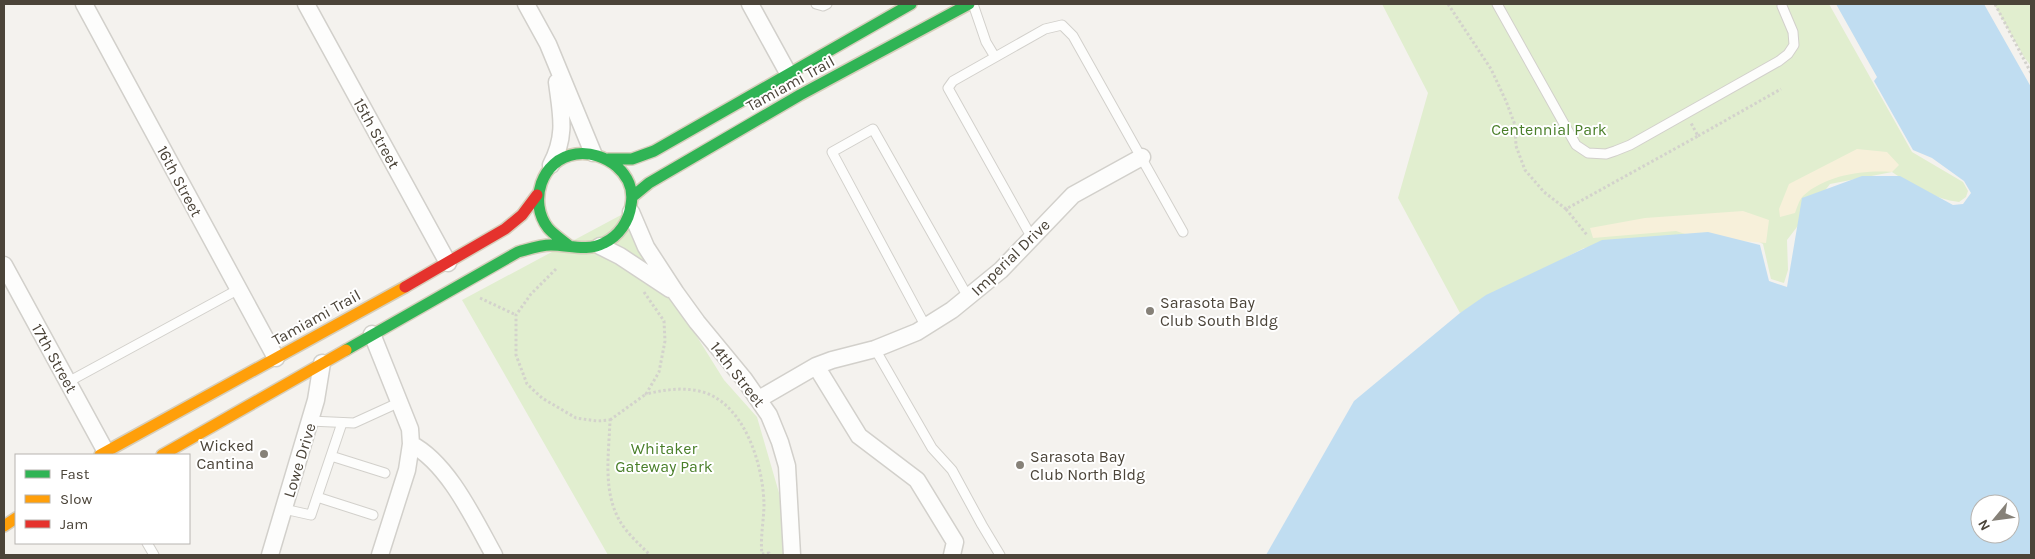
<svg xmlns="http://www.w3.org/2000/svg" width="2035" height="559" font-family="Karla,sans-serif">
  <rect width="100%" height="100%" fill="#f4f2ee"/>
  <path fill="#e1eecf" d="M1382,4H1829L1912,152L1963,182L1968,191L1966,197L1959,202C1934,199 1913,186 1892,172L1830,184L1787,240L1788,270L1784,283L1771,279L1763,244L1748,236L1584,248L1460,313L1398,198L1428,93Z
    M1994,4H2031V66L2024,57Z
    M621,215L724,380L757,417L797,555H608L462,300Z"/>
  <path fill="#f7f0da" d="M1857,149L1887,152L1899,165L1892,172C1863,170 1826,175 1803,196C1799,200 1797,208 1795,213L1780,217L1779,209L1789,184Z
    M1743,211L1769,220L1766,243L1694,237L1676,231L1593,238L1590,228L1645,218Z"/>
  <path fill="#c0ddf1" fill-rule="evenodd" d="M1836,4H1984L2031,87V555H1266L1354,401L1460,313L1486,295L1602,240L1708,232L1760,245L1769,281L1787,287L1802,198L1862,176H1900L1953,205L1963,204L1971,193L1964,181L1932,158L1913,150L1874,81L1877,77ZM1980,504H2010V534H1980Z"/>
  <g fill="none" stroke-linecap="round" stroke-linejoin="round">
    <defs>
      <path id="lane" d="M816,4L823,6L827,4
        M973,4L986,42L995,57
        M1497,4L1572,138L1576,145L1588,153L1606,154L1615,151L1630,145L1779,61L1788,54L1794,45L1793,32L1782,6
        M1032,238L948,88L953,81L1045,29L1062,25L1073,36L1183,232
        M926,327L832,152L873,129L968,297
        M875,349L932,448L952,470L982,525L1000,555
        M68,382L239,289
        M310,421L354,423L400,402
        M342,423L317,497L373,515
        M331,456L385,473
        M284,509L311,515L317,497
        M147,543L154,555"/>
      <path id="street" d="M84,4L276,358
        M306,4L448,263
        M526,4L548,44L593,153
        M750,4L788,73
        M551,165C567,135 561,114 557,82
        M631,212L646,247L676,293L697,322L744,379L769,415L780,442L787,466L792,555
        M600,246L620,256L670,289
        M4,265L106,452
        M372,334L410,429L411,444C448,463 474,519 494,555
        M816,366L859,436L917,480L955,542L952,555
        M759,399L816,366L832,360L875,349L917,332L952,310L1001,270L1073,195L1142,157
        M270,555L316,400L322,363
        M380,555L407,470L411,444"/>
      <path id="fast" d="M608,159H632L654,151L911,4
        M632,197L649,183L800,95L969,4
        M346,350L518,252C529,249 540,245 551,245C569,245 587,252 604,243C619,236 629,221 631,205C637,174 605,150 576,154C541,159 528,202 548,228C553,234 562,240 568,245"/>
      <path id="slow" d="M100,455L405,287
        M162,455L346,350
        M4,526L16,518"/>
      <path id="jam" d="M405,287L505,229L522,215L537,195"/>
    </defs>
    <use href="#lane" stroke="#d2d0cb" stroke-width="11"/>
    <use href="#street" stroke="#d2d0cb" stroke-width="19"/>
    <use href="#fast" stroke="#d6cebb" stroke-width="14"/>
    <use href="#slow" stroke="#d6cebb" stroke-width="14"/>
    <use href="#jam" stroke="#d6cebb" stroke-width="14"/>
    <path stroke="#d3d2cc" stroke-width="3" stroke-dasharray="2.5 2.5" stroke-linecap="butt" d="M1448,4L1491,69L1506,101L1515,125L1516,146L1525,170L1544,192L1566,209L1698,136L1691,123
      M1995,4L2031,73
      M1698,136L1781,89
      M1566,209L1587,235
      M556,269L531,294L516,315V355L527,384L542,398L576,418L597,421L610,420C609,454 602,492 621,523C628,534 640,545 650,555
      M644,292L664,321L665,341L659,372L646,394C663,390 681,387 699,391C744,401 763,464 764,504C764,520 760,537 762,554L769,553V555
      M480,298L516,315
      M610,420L646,394"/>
    <use href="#lane" stroke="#fdfdfc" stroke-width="9"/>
    <use href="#street" stroke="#fdfdfc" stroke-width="16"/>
    <use href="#fast" stroke="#30b455" stroke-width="11"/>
    <use href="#slow" stroke="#ff9f0a" stroke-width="11"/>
    <use href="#jam" stroke="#e5322d" stroke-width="11"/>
  </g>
  <g fill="#868178" stroke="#fff" stroke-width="2">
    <circle cx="1150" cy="311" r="5"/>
    <circle cx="264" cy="454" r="5"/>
    <circle cx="1020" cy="465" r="5"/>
  </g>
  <g text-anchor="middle" stroke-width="4" stroke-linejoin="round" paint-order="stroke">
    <g font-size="16" fill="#4b4439" stroke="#fff">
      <text transform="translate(790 83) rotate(-29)" y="6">Tamiami Trail</text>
      <text transform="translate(377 133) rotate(61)" y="6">15th Street</text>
      <text transform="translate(180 181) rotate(62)" y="6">16th Street</text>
      <text transform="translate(1010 257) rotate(-44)" y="6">Imperial Drive</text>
      <text transform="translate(316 317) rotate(-29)" y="6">Tamiami Trail</text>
      <text transform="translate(55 358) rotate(61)" y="6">17th Street</text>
      <text transform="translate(738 374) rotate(52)" y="6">14th Street</text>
      <text transform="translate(299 460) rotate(-73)" y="6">Lowe Drive</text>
    </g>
    <g font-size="16" fill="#4a7f2a" stroke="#fff">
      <text x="1549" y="135">Centennial Park</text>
      <text x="664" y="454">Whitaker<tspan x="664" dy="18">Gateway Park</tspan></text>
    </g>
    <g font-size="16" fill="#4b4439" stroke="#fff" text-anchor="start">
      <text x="1160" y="308">Sarasota Bay<tspan x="1160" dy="18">Club South Bldg</tspan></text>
      <text x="254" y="451" text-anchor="end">Wicked<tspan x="254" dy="18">Cantina</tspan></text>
      <text x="1030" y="462">Sarasota Bay<tspan x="1030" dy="18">Club North Bldg</tspan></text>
    </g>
  </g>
  <rect width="2035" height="559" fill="none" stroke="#4b4439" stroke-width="10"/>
  <rect x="15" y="454" width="175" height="90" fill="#ffffff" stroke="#b7b4b0"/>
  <rect x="25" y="470" width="25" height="8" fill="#30b455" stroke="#b7b4b0"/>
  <text x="60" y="479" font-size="15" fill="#4b4439">Fast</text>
  <rect x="25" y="495" width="25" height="8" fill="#ff9f0a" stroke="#b7b4b0"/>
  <text x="60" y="504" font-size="15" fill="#4b4439">Slow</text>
  <rect x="25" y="520" width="25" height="8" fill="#e5322d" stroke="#b7b4b0"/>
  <text x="60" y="529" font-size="15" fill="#4b4439">Jam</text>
  <g transform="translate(1995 519) rotate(241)"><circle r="24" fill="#ffffff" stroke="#b7b4b0"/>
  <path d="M0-4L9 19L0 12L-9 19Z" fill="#868178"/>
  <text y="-8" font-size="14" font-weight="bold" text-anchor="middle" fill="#4b4439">N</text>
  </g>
</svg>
